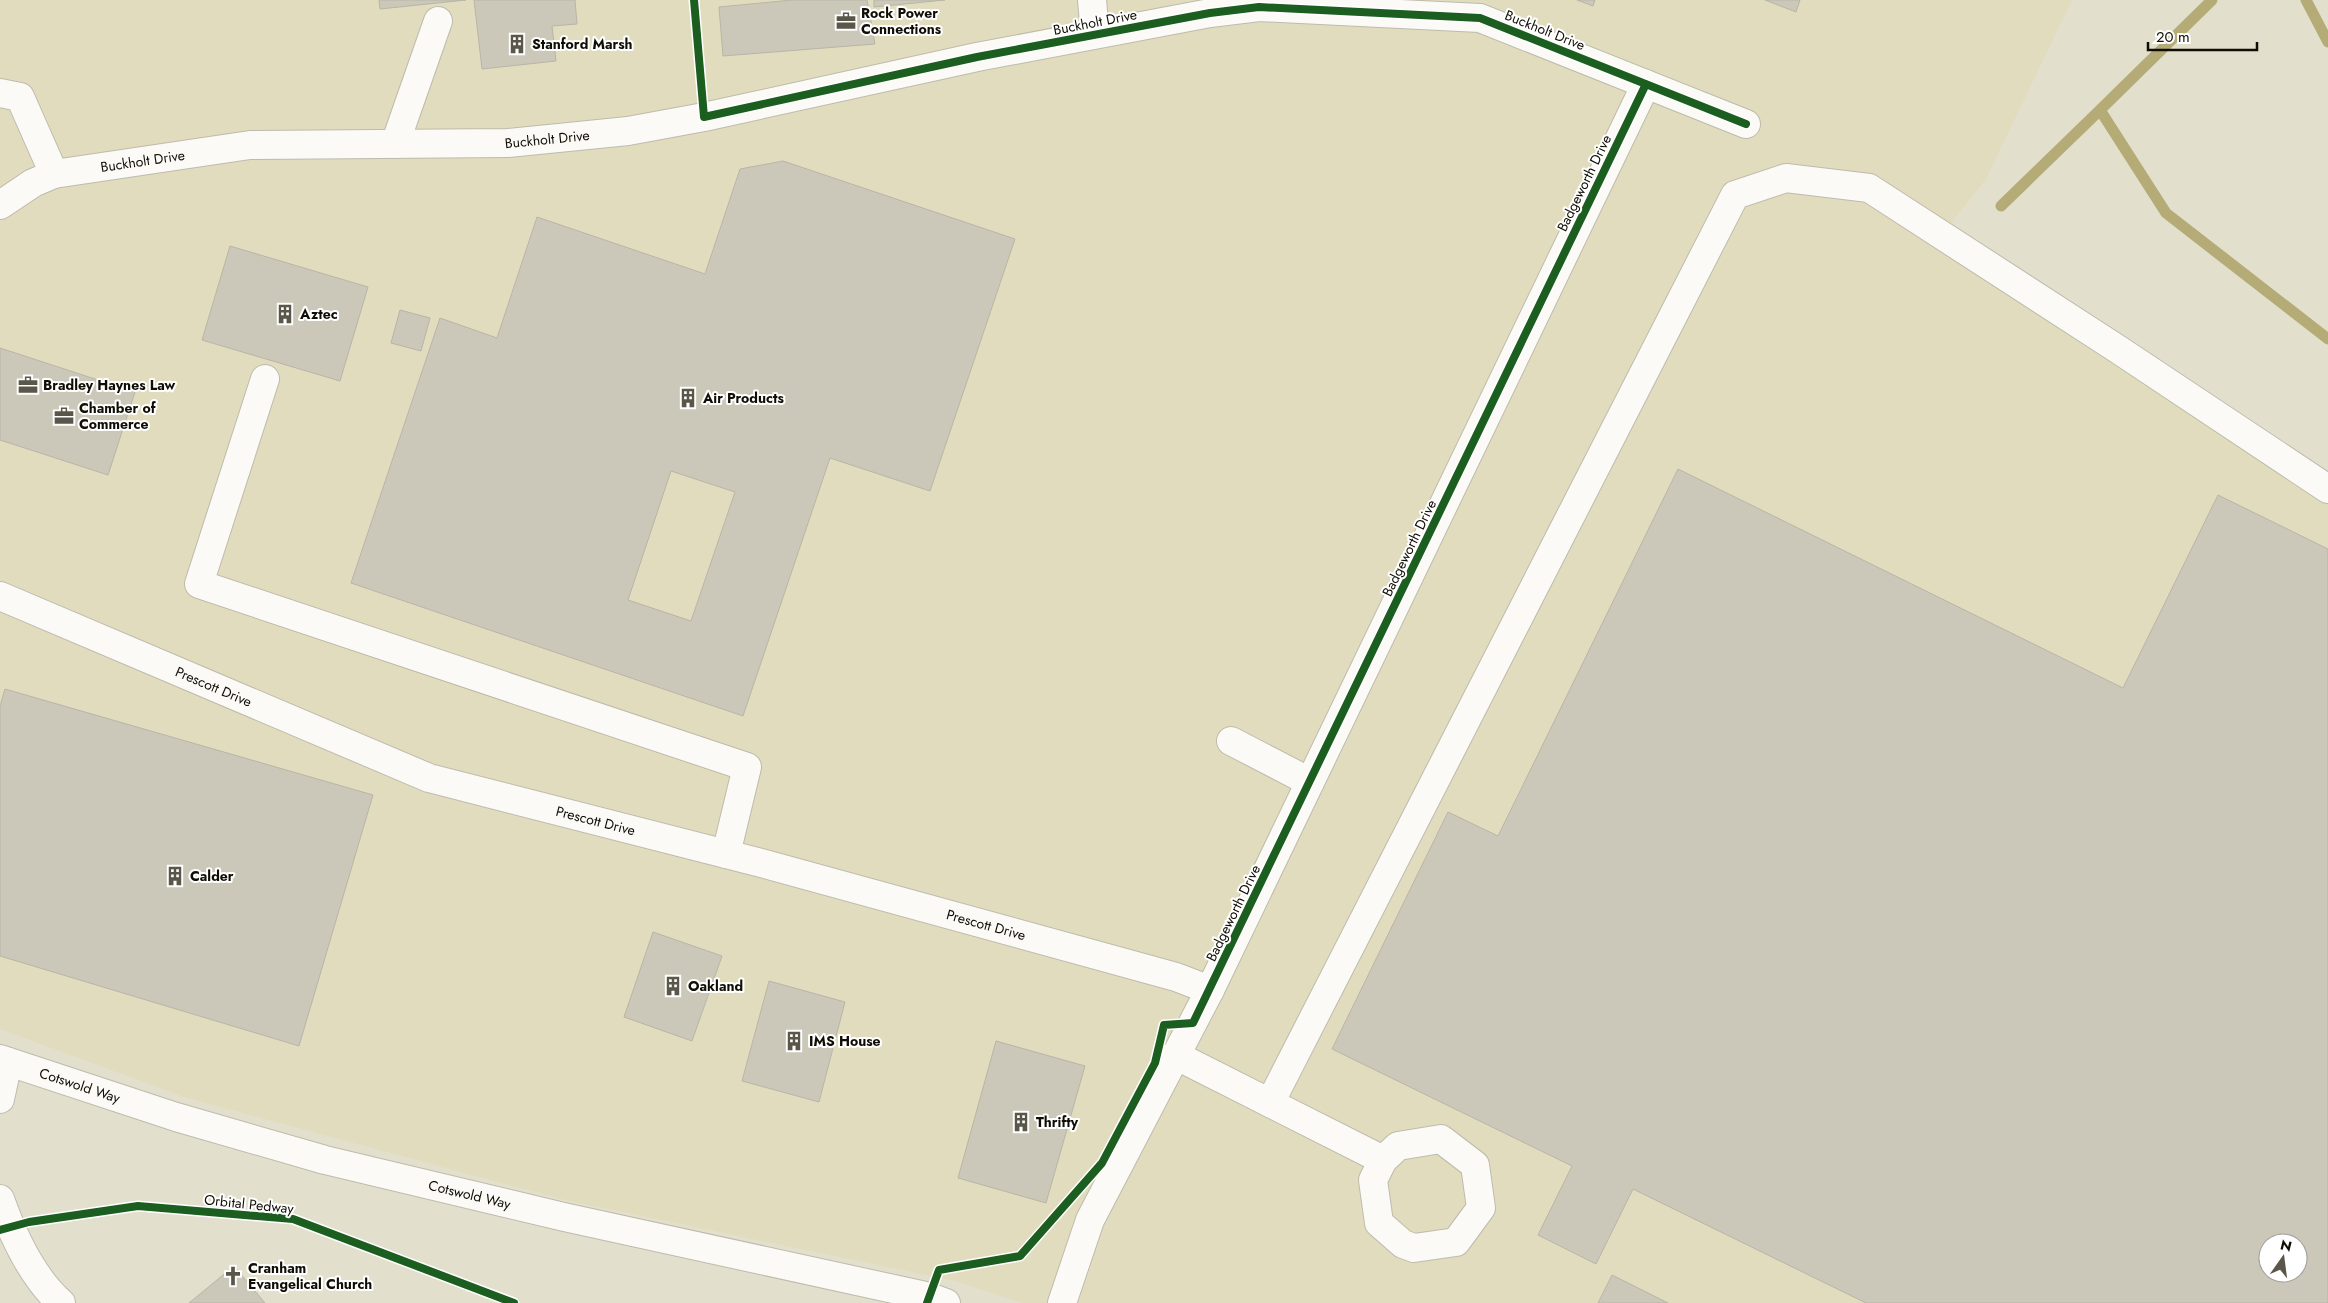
<svg xmlns="http://www.w3.org/2000/svg" width="2328" height="1303" font-family="Jost,sans-serif">
  <rect width="100%" height="100%" fill="#e2dfcc"/>
  <path fill="#e1dcbd" fill-rule="evenodd" d="M0,0H2072L1986,179L1934,244L2328,483V1303H1022L956,1281L565,1200L187,1098L0,1029ZM2268,1243H2298V1273H2268Z"/>
  <g fill="none" stroke-linecap="round" stroke-linejoin="round">
    <path stroke="#b4ab77" stroke-width="11" d="M2212,0L2100,110L2166,213L2328,339
      M2306,0L2328,42
      M2001,206L2100,110"/>
  </g>
  <path fill="#cbc8b9" stroke="#b8b5a7" fill-rule="evenodd" d="M379,0H466L380,9Z
    M474,0H575L577,24L552,26L556,61L482,69Z
    M792,0H867L875,44L723,56L719,7Z
    M874,0H945L874,7Z
    M1577,0H1595L1593,6Z
    M1765,0H1800L1796,12Z
    M783,161L1015,239L930,491L830,458L743,716L351,583L440,318L497,338L537,217L705,274L740,169ZM671,471L735,492L691,621L628,600Z
    M230,246L368,287L340,381L202,340Z
    M400,310L430,318L421,351L391,343Z
    M0,348L135,392L108,475L0,440Z
    M1678,469L2123,688L2218,495L2328,549V1303H1866L1633,1189L1596,1264L1538,1235L1572,1166L1332,1049L1448,812L1498,836ZM2268,1243H2298V1273H2268Z
    M5,689L373,795L299,1046L0,956V706Z
    M653,932L722,956L692,1041L624,1017Z
    M769,981L845,1002L819,1102L742,1081Z
    M996,1041L1085,1066L1046,1203L958,1178Z
    M234,1266L265,1303H189Z
    M1612,1275L1668,1303H1598Z"/>
  <g fill="none" stroke-linecap="round" stroke-linejoin="round">
    <defs>
      <g id="minor">
        <path d="M1092,0L1095,34"/>
        <path d="M0,93L20,97L54,174"/>
        <path d="M395,144L438,21"/>
        <path id="s1" d="M0,205L33,183L54,174L250,145L508,143L628,131L704,117L977,57L1210,13L1259,7L1480,18L1746,124"/>
        <path d="M265,379L199,584L747,767L726,854"/>
        <path id="s2" d="M0,596L429,778L765,864L1176,977L1210,990"/>
        <path d="M1231,741L1310,782"/>
        <path d="M1175,1055L1383,1160"/>
        <path d="M0,1099L8,1062"/>
        <path d="M1270,1103L1735,195L1786,178L1869,188L2116,348L2328,489"/>
        <path d="M1441,1139L1475,1165L1481,1208L1456,1242L1414,1248L1403,1244L1379,1223L1373,1180L1383,1160L1398,1146Z"/>
        <path d="M0,1199C13,1236 32,1277 61,1303"/>
        <path d="M1062,1303L1090,1220L1210,990L1646,84"/>
      </g>
      <g id="major">
        <path id="s3" d="M0,1059L176,1117L325,1160L564,1217L930,1297L946,1303"/>
      </g>
    </defs>
    <use href="#minor" stroke="#bebbad" stroke-width="30"/>
    <use href="#major" stroke="#bebbad" stroke-width="30"/>
    <use href="#minor" stroke="#fbfaf7" stroke-width="28"/>
    <use href="#major" stroke="#fbfaf7" stroke-width="28"/>
    <defs>
      <path id="cycleway" d="M694,0L704,117L977,57L1210,13L1259,7L1480,18L1746,124
        M0,1230L29,1222L138,1206L293,1219L514,1303
        M927,1303L939,1270L1020,1256L1102,1163L1155,1063L1164,1025L1193,1023L1646,84"/>
    </defs>
    <use href="#cycleway" stroke="#fff" stroke-width="11"/>
    <use href="#cycleway" stroke="#1b5e20" stroke-width="8"/>
  </g>
  <defs>
    <symbol id="office-bare" viewBox="-9 -9 18 18"><path d="M-6-3h4V-5.5h4V-3h4V5H-6ZM-1-4.5V-3h2v-1.5ZM-6 0V1H6V0Z" fill="#5a574a" stroke="#fff" stroke-width="2.5" paint-order="stroke"/></symbol>
    <symbol id="building-bare" viewBox="-9 -9 18 18"><path d="M-4-6H4V6H1V3H-1V6H-4ZM-2.5-4.3h1.7v1.8h-1.7ZM.8-4.3h1.7v1.8H.8ZM-2.5-1h1.7V.8h-1.7ZM.8-1h1.7V.8H.8Z" fill="#5a574a" stroke="#fff" stroke-width="2.5" paint-order="stroke"/></symbol>
    <symbol id="church-bare" viewBox="-9 -9 18 18"><path d="M-1.2-6h2.4v3.5h3.3v2.4h-3.3V6h-2.4V-.1h-3.3v-2.4h3.3Z" fill="#5a574a" stroke="#fff" stroke-width="2.5" paint-order="stroke"/></symbol>
  </defs>
  <g fill-rule="evenodd">
    <use href="#office-bare" x="832" y="7" width="28" height="28"/>
    <use href="#building-bare" x="503" y="30" width="28" height="28"/>
    <use href="#building-bare" x="271" y="300" width="28" height="28"/>
    <use href="#office-bare" x="14" y="371" width="28" height="28"/>
    <use href="#building-bare" x="674" y="384" width="28" height="28"/>
    <use href="#office-bare" x="50" y="402" width="28" height="28"/>
    <use href="#building-bare" x="161" y="862" width="28" height="28"/>
    <use href="#building-bare" x="659" y="972" width="28" height="28"/>
    <use href="#building-bare" x="780" y="1027" width="28" height="28"/>
    <use href="#building-bare" x="1007" y="1108" width="28" height="28"/>
    <use href="#church-bare" x="219" y="1262" width="28" height="28"/>
  </g>
  <g text-anchor="middle" stroke-width="4" stroke-linejoin="round" paint-order="stroke">
    <g font-size="14" font-weight="bold" fill="#100e04" stroke="#fff" text-anchor="start">
      <text x="861" y="18">Rock Power<tspan x="861" dy="16">Connections</tspan></text>
      <text x="532" y="49">Stanford Marsh</text>
      <text x="300" y="319">Aztec</text>
      <text x="43" y="390">Bradley Haynes Law</text>
      <text x="703" y="403">Air Products</text>
      <text x="79" y="413">Chamber of<tspan x="79" dy="16">Commerce</tspan></text>
      <text x="190" y="881">Calder</text>
      <text x="688" y="991">Oakland</text>
      <text x="809" y="1046">IMS House</text>
      <text x="1036" y="1127">Thrifty</text>
      <text x="248" y="1273">Cranham<tspan x="248" dy="16">Evangelical Church</tspan></text>
    </g>
    <g font-size="14" fill="#100e04" stroke="#fff">
      <text transform="translate(1095 22) rotate(-11)" y="5">Buckholt Drive</text>
      <text transform="translate(1545 30) rotate(22)" y="5">Buckholt Drive</text>
      <text dy="5" stroke="none"><textPath href="#s1" startOffset="558">Buckholt Drive</textPath></text>
      <text dy="5" stroke="none"><textPath href="#s1" startOffset="152">Buckholt Drive</textPath></text>
      <text transform="translate(1584 183) rotate(-64)" y="5">Badgeworth Drive</text>
      <text transform="translate(1409 548) rotate(-64)" y="5">Badgeworth Drive</text>
      <text dy="5" stroke="none"><textPath href="#s2" startOffset="232">Prescott Drive</textPath></text>
      <text dy="5" stroke="none"><textPath href="#s2" startOffset="638">Prescott Drive</textPath></text>
      <text transform="translate(1233 913) rotate(-64)" y="5">Badgeworth Drive</text>
      <text dy="5" stroke="none"><textPath href="#s2" startOffset="1042">Prescott Drive</textPath></text>
      <text dy="5" stroke="none"><textPath href="#s3" startOffset="84">Cotswold Way</textPath></text>
      <text dy="5" stroke="none"><textPath href="#s3" startOffset="489">Cotswold Way</textPath></text>
      <text transform="translate(249 1204) rotate(6)" y="5">Orbital Pedway</text>
    </g>
  </g>
  <g transform="translate(2283 1258) rotate(14)"><circle r="24" fill="#ffffff" stroke="#9f9f9b"/>
  <path d="M0-4L9 19L0 12L-9 19Z" fill="#5a574a"/>
  <text y="-8" font-size="14" font-weight="bold" text-anchor="middle" fill="#100e04">N</text>
  </g>
  <path d="M2148 42v8h109v-8" fill="none" stroke="#100e04" stroke-width="2.5"/>
  <text x="2156" y="42" font-size="15" fill="#100e04" stroke="#ffffff" stroke-width="4" paint-order="stroke">20 m</text>
</svg>
